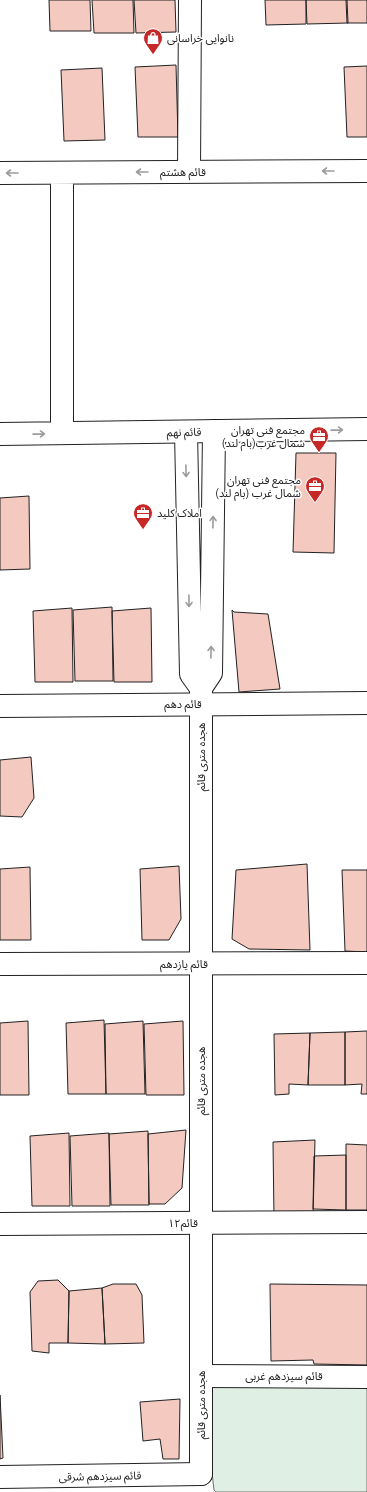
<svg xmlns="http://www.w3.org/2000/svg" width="367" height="1492" font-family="'Source Serif 4','Noto Sans Arabic',serif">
  <rect width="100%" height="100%" fill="#fff"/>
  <path fill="#e0efe3" stroke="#6f6f6f" d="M201,1376L367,1377V1492H216L214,1490Z"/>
  <path fill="#f3c9c0" stroke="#222" d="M49,0H90L91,31H50Z
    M92,0H133L134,33H94Z
    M134,0H175L176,32L136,33Z
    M265,0H306V24L266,25Z
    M306,0H347L348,23L307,24Z
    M346,0H367V23H347Z
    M176,65L178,137H138L135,67Z
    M367,66V137H347L344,67Z
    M102,68L105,140L64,141L61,70Z
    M296,453H336L334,553L293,552Z
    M29,496L30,569L0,570V498Z
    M112,607L113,681H75L73,610Z
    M72,608L73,682H35L33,611Z
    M151,608L152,682H114L112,611Z
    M232,610L234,612L268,614L280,689L239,692Z
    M31,757L34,798L22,817L0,816V760Z
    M307,864L310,950L249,949L232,939L236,870Z
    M179,866L181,919L169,940H142L140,869Z
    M30,867L31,940H0V869Z
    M342,870H367V952L345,951Z
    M104,1020L106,1094H68L66,1023Z
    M28,1021L29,1095H0V1023Z
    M143,1021L145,1094H106L105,1024Z
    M183,1021L184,1095H146L144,1024Z
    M367,1031V1094H361L362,1084L345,1085V1032Z
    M345,1032V1085H308L310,1033Z
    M310,1033L308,1085L289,1084V1094L275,1095L274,1034Z
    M186,1130L182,1188L165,1204H149L148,1134Z
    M148,1131L149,1205H111L109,1134Z
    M69,1133L70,1206H32L30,1136Z
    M109,1133L110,1206H72L70,1136Z
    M315,1140L313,1216L274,1219L273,1142Z
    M346,1144L367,1145V1210H346Z
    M346,1155V1210L313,1209L314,1156Z
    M58,1280L69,1291L68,1343H49V1353L32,1351L30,1292L38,1281Z
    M113,1284H136L142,1295L144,1343L105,1344L102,1288Z
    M270,1284L367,1285V1365L314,1364L313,1360L271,1361Z
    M102,1288L105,1344L68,1343L69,1291Z
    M0,1395L3,1458L0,1459Z
    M180,1399L179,1459H163L160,1439L143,1441L140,1402Z"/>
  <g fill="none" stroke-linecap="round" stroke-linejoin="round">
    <defs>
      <path id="minor" d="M189,172L190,0
        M0,173L367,171
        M62,173V433
        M0,434L367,429
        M0,706L367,703
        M0,964L367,963
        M0,1224L367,1222
        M201,1376L367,1377
        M0,1477L201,1474"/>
      <path id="tertiary" d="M186,432L191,674L201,688
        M201,1474V688L211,673L214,431"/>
    </defs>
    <use href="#minor" stroke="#222" stroke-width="24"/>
    <use href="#tertiary" stroke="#222" stroke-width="24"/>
    <use href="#minor" stroke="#fff" stroke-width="22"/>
    <use href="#tertiary" stroke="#fff" stroke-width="22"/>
  </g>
  <defs><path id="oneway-shaft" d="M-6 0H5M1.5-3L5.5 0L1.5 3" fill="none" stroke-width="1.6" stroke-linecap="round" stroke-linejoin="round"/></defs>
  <g stroke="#9c9c9c">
    <use href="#oneway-shaft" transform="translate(328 171) rotate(180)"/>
    <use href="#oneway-shaft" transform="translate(142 172) rotate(180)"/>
    <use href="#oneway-shaft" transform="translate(12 173) rotate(180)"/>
    <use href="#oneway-shaft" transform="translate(337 430) rotate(-1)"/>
    <use href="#oneway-shaft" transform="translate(39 434) rotate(-1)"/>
    <use href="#oneway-shaft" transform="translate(186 471) rotate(89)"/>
    <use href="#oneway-shaft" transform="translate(213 522) rotate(-89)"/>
    <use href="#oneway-shaft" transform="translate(189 601) rotate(89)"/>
    <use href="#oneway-shaft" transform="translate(211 652) rotate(-89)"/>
  </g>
  <defs>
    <symbol id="shop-pin" viewBox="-11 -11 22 30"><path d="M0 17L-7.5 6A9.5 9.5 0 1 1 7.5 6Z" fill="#c62828" stroke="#fff"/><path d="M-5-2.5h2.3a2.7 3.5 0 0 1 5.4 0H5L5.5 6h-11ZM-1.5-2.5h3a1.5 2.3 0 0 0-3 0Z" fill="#fff"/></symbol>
    <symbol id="office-pin" viewBox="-11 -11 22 30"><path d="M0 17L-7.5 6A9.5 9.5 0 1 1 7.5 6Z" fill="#c62828" stroke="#fff"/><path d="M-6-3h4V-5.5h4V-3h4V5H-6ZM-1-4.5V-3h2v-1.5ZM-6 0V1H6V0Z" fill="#fff"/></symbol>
  </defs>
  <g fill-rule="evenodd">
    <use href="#shop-pin" x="142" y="27" width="22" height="30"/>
    <use href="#office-pin" x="308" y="425" width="22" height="30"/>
    <use href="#office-pin" x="304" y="475" width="22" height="30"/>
    <use href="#office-pin" x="132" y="502" width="22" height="30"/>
  </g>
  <g text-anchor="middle" stroke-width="3" stroke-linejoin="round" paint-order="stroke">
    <g font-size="11" fill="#222" stroke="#fff" text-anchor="start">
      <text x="167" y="42">نانوایی خراسانی</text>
      <text x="305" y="434" text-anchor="end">مجتمع فنی تهران<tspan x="305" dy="13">شمال غرب(بام لند)</tspan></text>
      <text x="301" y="484" text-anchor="end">مجتمع فنی تهران<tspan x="301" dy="13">شمال غرب (بام لند)</tspan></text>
      <text x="157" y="517">املاک کلید</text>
    </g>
    <g font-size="11" fill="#222" stroke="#fff">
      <text x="183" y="176">قائم هشتم</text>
      <text transform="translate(184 432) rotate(-1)" y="4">قائم نهم</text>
      <text x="183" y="708">قائم دهم</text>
      <text transform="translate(201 757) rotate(-90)" y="4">هجده متری قائم</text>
      <text x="184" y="968">قائم یازدهم</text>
      <text transform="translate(201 1081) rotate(-90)" y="4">هجده متری قائم</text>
      <text x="183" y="1227">قائم۱۲</text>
      <text x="284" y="1380">قائم سیزدهم غربی</text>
      <text transform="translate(201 1405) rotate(-90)" y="4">هجده متری قائم</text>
      <text transform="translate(100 1476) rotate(-1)" y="4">قائم سیزدهم شرقی</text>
    </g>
  </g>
</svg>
